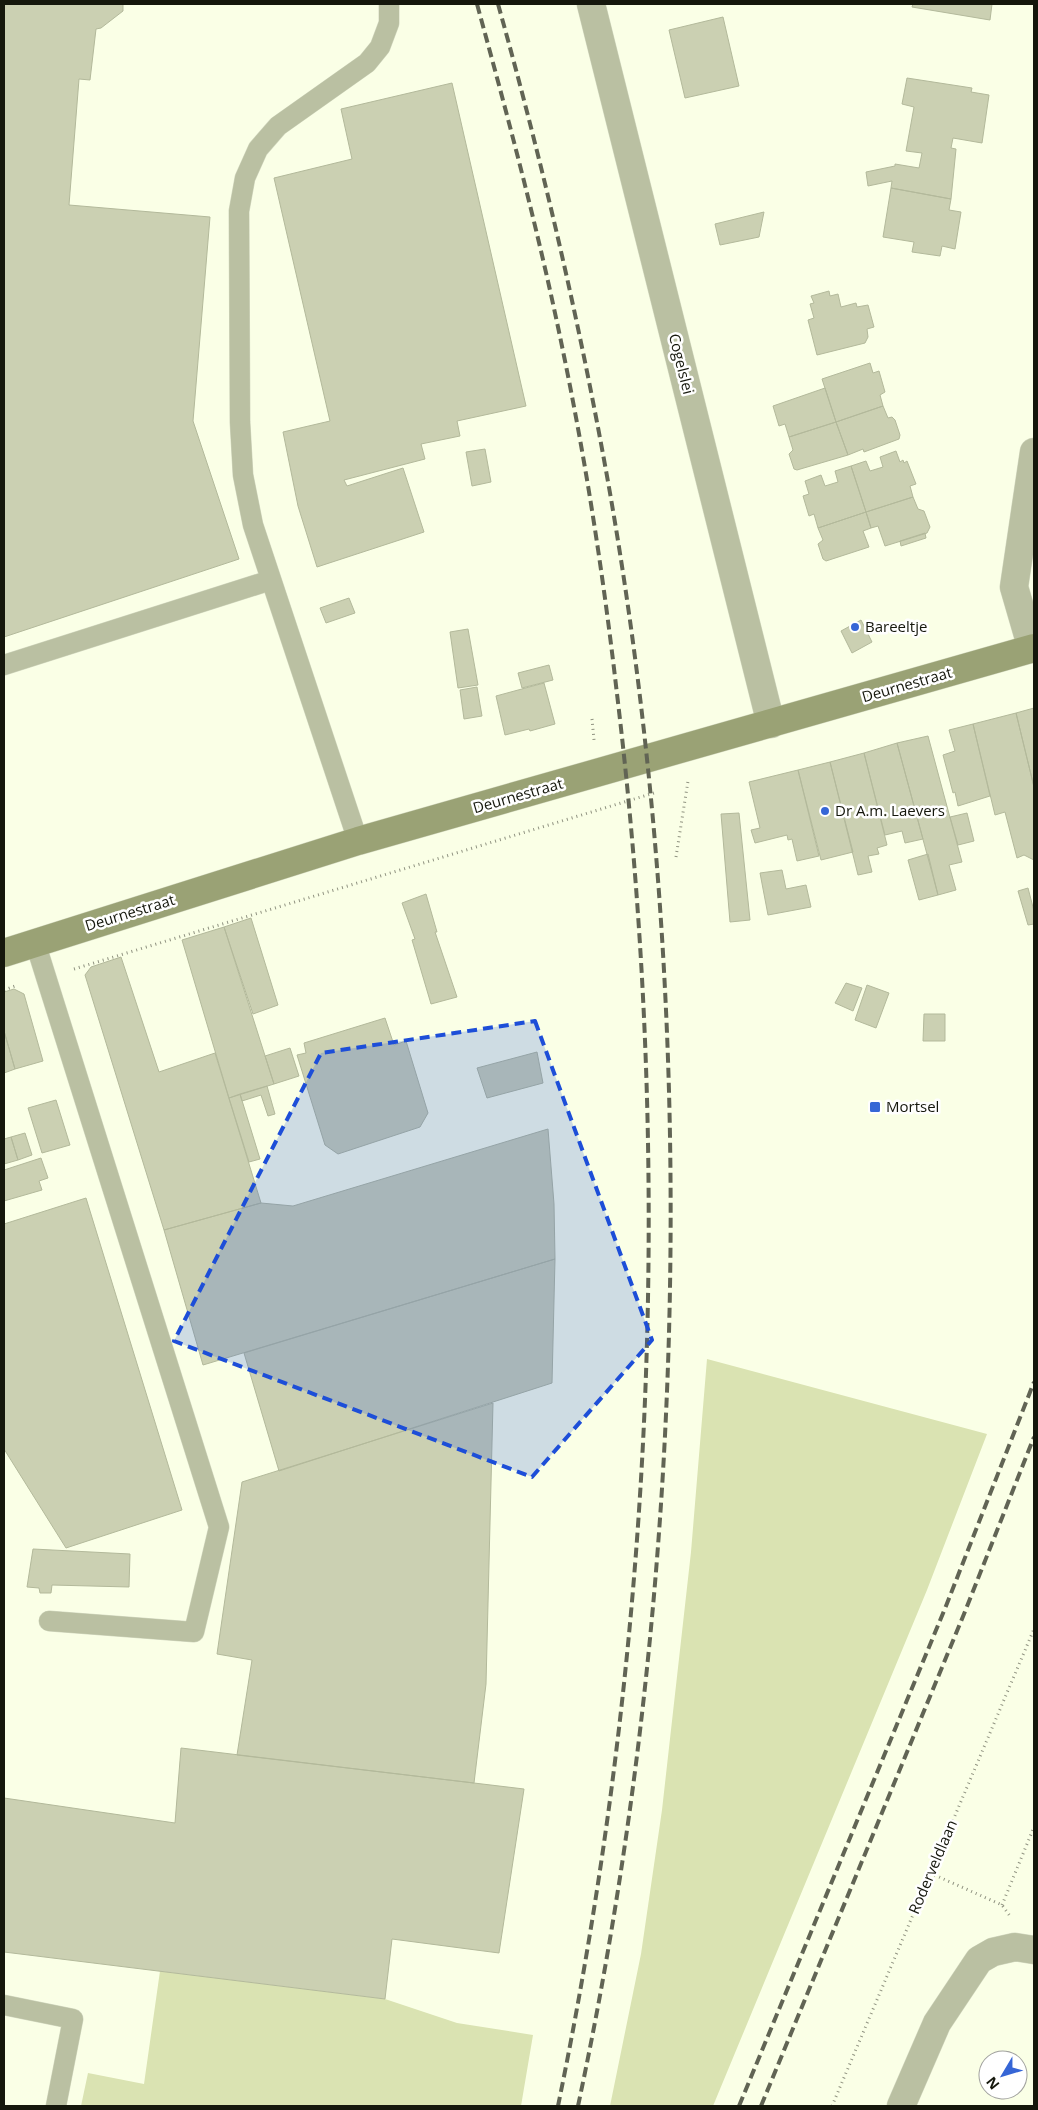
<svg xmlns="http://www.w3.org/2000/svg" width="1038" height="2110" font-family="'Open Sans',sans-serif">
  <rect width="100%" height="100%" fill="#faffe6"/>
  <path fill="#dae3b2" d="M707,1359L987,1434L927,1590L713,2106H610L641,1954L662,1810L691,1552Z
    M160,1971L385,1999L457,2023L533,2035L521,2106H81L88,2073L144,2084Z"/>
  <path fill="#cbd0b2" stroke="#b3b99b" d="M4,4H123V11L101,28L96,29L90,80L79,79L69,205L210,217L193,421L239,559L4,637Z
    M913,4H992L990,20L912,7Z
    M723,17L739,86L685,98L669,30Z
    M907,78L972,88L971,92L989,95L982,143L953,138L951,148L956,149L951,199L891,188L892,181L868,186L866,172L895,166V164L919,168L922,153L906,151L914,107L902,104Z
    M452,83L526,406L457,421L460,436L421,444L425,459L344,480L347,486L403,468L424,532L317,567L298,506L283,432L330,421L274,178L352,159L341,109Z
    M891,188L951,199L949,210L961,212L955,249L942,246L940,256L912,252L914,242L883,237Z
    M764,212L759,237L720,245L715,224Z
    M829,291L830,296L838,294L841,307L856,303L857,307L868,305L874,327L867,329L868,337L865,343L817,355L808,320L814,318L810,304L814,303L811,296Z
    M870,363L873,373L879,371L885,392L880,395L883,406L836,422L822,379Z
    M825,388L836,422L789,437L785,424L779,426L773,406Z
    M883,406L888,418L892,417L895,420L900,435L899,439L864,452L863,449L848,455L836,422Z
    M836,422L848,455L797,470L794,469L789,454L793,450L789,437Z
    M485,449L491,482L472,486L466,452Z
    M896,451L900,462L903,460L904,463L907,461L916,484L910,486L913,497L866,512L851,466L866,461L870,471L883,467L880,457Z
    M851,466L866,512L818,528L814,514L809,516L803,496L809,494L805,481L821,475L825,486L838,482L835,471Z
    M913,497L918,509L924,511L930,527L927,533L885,546L878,526L871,528L866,512Z
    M866,512L871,528L863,531L869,547L826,561L823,559L818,544L823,540L818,528Z
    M925,533L926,538L901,546L900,541Z
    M349,598L355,613L326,623L320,608Z
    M861,620L872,642L852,653L841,631Z
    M468,629L478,685L458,688L450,632Z
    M549,665L553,680L522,688L518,673Z
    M544,683L555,724L530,731L529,729L505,735L496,696Z
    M477,687L482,716L464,719L460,690Z
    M1034,708V787L1016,713Z
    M1016,713L1034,787V860L1024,855L1017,858L1005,812L995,815L973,724Z
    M973,724L990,796L958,806L955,792L953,793L943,755L955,751L949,730Z
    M928,736L962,862L949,865L956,890L938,895L897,743Z
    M897,743L923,839L905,843L902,831L885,835L864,753Z
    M864,753L887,845L877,848L879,854L868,856L872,872L858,875L830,762Z
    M830,762L853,852L821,860L798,770Z
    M798,770L819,856L797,861L792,839L788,840L787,835L755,843L751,830L760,828L749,782Z
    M739,813L750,920L730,922L721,814Z
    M967,813L974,841L958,845L950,817Z
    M928,854L938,895L919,900L908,860Z
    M782,870L786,889L806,885L811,907L768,915L760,873Z
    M1028,888L1034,911V924L1028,925L1018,891Z
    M426,894L437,932H435L457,997L431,1004L412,940L415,939L402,903Z
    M251,918L278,1005L253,1014L224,927Z
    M224,927L274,1084L229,1098L182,940Z
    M121,957L159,1072L215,1053L261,1203L164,1230L85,975L91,967Z
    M846,983L862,988L853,1011L835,1003Z
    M867,985L889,993L876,1028L855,1020Z
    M14,989L24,994L43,1061L15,1069L4,1031V992Z
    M924,1014H945V1041H923Z
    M385,1018L394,1045L406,1041L428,1113L420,1127L338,1154L325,1145L297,1055L306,1053L304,1043Z
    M4,1031L15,1069L4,1073Z
    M290,1048L299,1076L274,1084L265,1056Z
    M537,1052L543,1083L487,1098L477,1068Z
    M267,1086L275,1114L268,1116L261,1095L242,1101L240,1094Z
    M240,1094L260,1159L249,1162L229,1098Z
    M56,1100L70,1145L42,1153L28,1108Z
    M548,1129L554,1204L555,1259L203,1365L164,1230L261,1203L293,1206Z
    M25,1133L32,1155L18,1160L11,1137Z
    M11,1137L18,1160L4,1164V1139Z
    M41,1158L48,1178L39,1181L42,1190L4,1201V1170Z
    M86,1198L182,1510L66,1548L4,1449V1224Z
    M555,1259L552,1383L279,1471L244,1353Z
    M493,1403L486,1684L474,1783L237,1755L252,1660L217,1654L242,1482Z
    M33,1549L130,1554L129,1587L52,1585L51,1593H40L39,1588L27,1587Z
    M181,1748L524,1789L499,1953L392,1939L385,1999L4,1952V1798L175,1823Z"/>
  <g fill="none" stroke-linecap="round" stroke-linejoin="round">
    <defs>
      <path id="lane" d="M4,665L271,580
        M358,841L253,525L243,475L240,422L239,211L245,178L258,149L278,126L367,63L380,47L389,23V4
        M35,942L219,1527L194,1632L49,1621
        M4,2005L73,2019L56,2106"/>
      <path id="street" d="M591,4L771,724
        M1032,649L1014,587L1034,452
        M901,2106L937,2023L979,1960L993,1952L1015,1947L1034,1950"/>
      <path id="secondary" d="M4,953L358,841L1034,648"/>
    </defs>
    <use href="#lane" stroke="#d5dac3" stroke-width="21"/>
    <use href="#street" stroke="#d5dac3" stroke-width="29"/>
    <use href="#secondary" stroke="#d5dac3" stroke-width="29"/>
    <path stroke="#909381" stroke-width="3" stroke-dasharray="1 4" stroke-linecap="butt" d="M592,719L594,740
      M676,857L688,781
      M74,969L654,793
      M4,990L15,986
      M930,1873L1002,1905L1010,1916
      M1002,1905L1034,1827
      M832,2106L1034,1629"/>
    <use href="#lane" stroke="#bac0a2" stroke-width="20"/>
    <use href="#street" stroke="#bac0a2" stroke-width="28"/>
    <use href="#secondary" stroke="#9aa275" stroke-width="28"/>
    <path stroke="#616454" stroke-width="4" stroke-dasharray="10 5" stroke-linecap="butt" d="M477,4C509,121 540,237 564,356C587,468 604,581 617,694C674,1167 654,1640 558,2106
      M498,4C543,165 581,328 610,493C701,1017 689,1586 578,2106
      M739,2106L946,1606L1034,1382
      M761,2106L964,1614L1034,1437"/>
  </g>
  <path fill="#1d4ed8" fill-opacity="0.2" stroke="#1d4ed8" stroke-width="4" stroke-dasharray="10 6" stroke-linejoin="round" d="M535,1021L652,1340L532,1477L174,1341L321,1053Z"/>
  <g fill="#3666d6" stroke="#fff" stroke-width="2">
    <circle cx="855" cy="627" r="5"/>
    <circle cx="825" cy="811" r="5"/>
    <rect x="869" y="1101" width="12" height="12" rx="2.5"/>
  </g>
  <g text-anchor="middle" stroke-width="5" stroke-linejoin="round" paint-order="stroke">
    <g font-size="15" fill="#15170c" stroke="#fff">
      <text transform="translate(681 364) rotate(76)" y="5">Cogelslei</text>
      <text transform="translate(907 685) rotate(-16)" y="5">Deurnestraat</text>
      <text transform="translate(518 796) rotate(-16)" y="5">Deurnestraat</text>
      <text transform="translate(130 913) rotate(-17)" y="5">Deurnestraat</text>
      <text transform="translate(933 1867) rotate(-67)" y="5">Roderveldlaan</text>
    </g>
    <g font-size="15" fill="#15170c" stroke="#fff" text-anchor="start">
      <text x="865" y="632">Bareeltje</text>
      <text x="835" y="816">Dr A.m. Laevers</text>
      <text x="886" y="1112">Mortsel</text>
    </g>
  </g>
  <rect width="1038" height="2110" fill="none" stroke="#15170c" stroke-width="10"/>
  <g transform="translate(1003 2075) rotate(232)"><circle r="24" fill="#ffffff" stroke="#a1a29e"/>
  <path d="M0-4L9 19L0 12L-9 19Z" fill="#3666d6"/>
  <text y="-8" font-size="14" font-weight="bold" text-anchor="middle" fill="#15170c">N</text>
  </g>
</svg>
